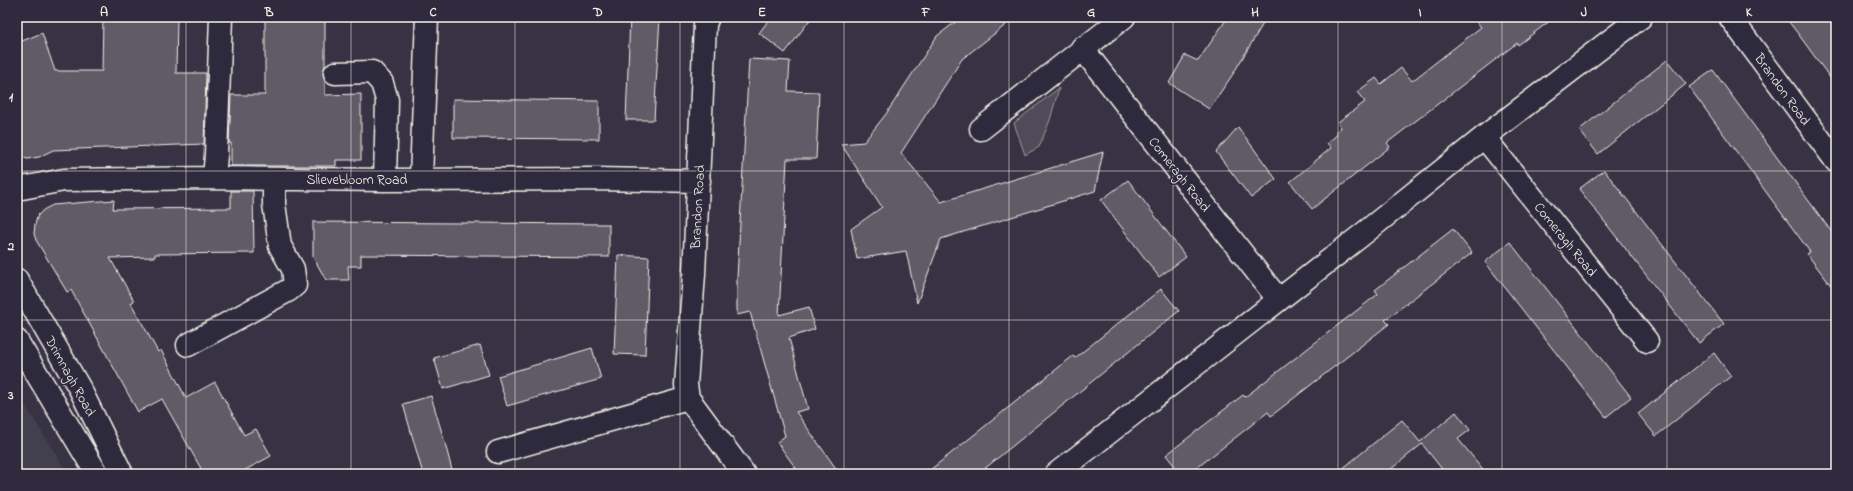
<svg xmlns="http://www.w3.org/2000/svg" width="1853" height="491" font-family="'Indie Flower',sans-serif">
  <rect width="100%" height="100%" fill="#373244"/>
  <filter id="ink" filterUnits="userSpaceOnUse"><feTurbulence type="fractalNoise" baseFrequency=".025" numOctaves="2"/><feDisplacementMap in="SourceGraphic" scale="8" xChannelSelector="R" yChannelSelector="G"/><feConvolveMatrix kernelMatrix="1 2 1 2 8 2 1 2 1" color-interpolation-filters="sRGB"/></filter>
  <g filter="url(#ink)">
    <path fill="#433f4e" d="M17,392L68,474H17Z"/>
    <path fill="#504b59" stroke="#a29ea0" d="M1059,88L1050,120L1039,147L1025,155L1014,123Z"/>
    <path fill="#5f5c67" stroke="#f4f1e8" d="M103,17H177L176,73H206L204,144L53,150L39,157L28,159L17,157V43L42,33L55,71H102Z
      M265,17H325V66L323,73L325,80V95L361,94V160H336V166H231V143H229L231,95H265Z
      M630,17H660L654,120H626Z
      M771,17H812L785,53L759,33Z
      M962,17H1016L962,59L901,153L941,202L1103,152L1095,191L941,239L917,303L906,251L857,259L851,229L882,207L841,144L864,142L886,114L937,36Z
      M1228,17H1267L1233,74L1209,109L1169,83L1185,55L1198,61Z
      M1473,17H1555L1518,45L1517,43L1387,143L1390,147L1312,209L1290,182L1331,148L1327,143L1337,135L1335,132L1341,128L1338,122L1365,102L1357,92L1376,78L1381,84L1401,68L1412,81L1481,27Z
      M1785,17H1836V86L1799,35Z
      M749,59L790,61L788,91L819,92L816,159H787L779,315L809,307L815,329L789,338L808,409L796,412L840,474H800L777,442L785,436L750,312L737,315V278Z
      M1667,60L1686,84L1598,154L1579,130Z
      M1713,70L1836,238V292L1807,254L1810,252L1689,87Z
      M453,99L599,101V139L453,138Z
      M1238,127L1276,179L1251,198L1216,152Z
      M1604,170L1724,324L1699,343L1579,189Z
      M1128,180L1186,257L1159,277L1101,200Z
      M231,191H253L254,253L155,254V257L110,258L134,301L131,303L158,352L161,350L186,398L215,382L244,435L256,429L271,456L238,474H204L162,399L138,412L71,290L67,292L36,240L34,234L35,224L38,215L45,209L53,205L76,203L114,200L113,209L231,208Z
      M313,222L609,224V257L361,255V266H348L349,280H326L313,257Z
      M1453,229L1472,253L1385,320L1389,324L1271,416L1268,412L1189,474H1181L1166,455L1243,395L1245,397L1378,294L1375,290Z
      M1510,242L1631,397L1606,417L1485,262Z
      M618,255L649,257L645,355L614,354Z
      M1161,289L1179,311L978,474H925L1073,356L1075,358Z
      M480,345L489,375L443,389L434,358Z
      M592,348L601,379L507,406L498,376Z
      M1714,353L1731,376L1656,436L1638,414Z
      M431,396L445,443L453,474H423L403,404Z
      M1456,412L1470,430L1458,439L1487,474H1446L1422,444L1385,474H1336L1402,420L1420,442Z"/>
    <g fill="none" stroke-linecap="round" stroke-linejoin="round">
      <defs>
        <path id="minor" d="M708,17L705,24L694,274L686,385L688,398L744,474
          M1730,17L1836,161
          M1082,48L1278,299
          M335,73L372,72L382,83L387,100L385,180
          M981,129L1124,17
          M1484,137L1647,341
          M214,178L216,155L221,17
          M421,179L427,17
          M17,189L64,180L214,178L385,180L596,179L699,181
          M188,345L289,290L295,285L293,269L280,246L274,204V179
          M498,452L688,398
          M1056,474L1363,234L1484,137L1641,17"/>
        <path id="major" d="M17,280L80,389L122,474
          M17,341L97,474"/>
      </defs>
      <use href="#minor" stroke="#f4f1e8" stroke-width="25"/>
      <use href="#major" stroke="#f4f1e8" stroke-width="25"/>
      <use href="#minor" stroke="#2f2a3d" stroke-width="22"/>
      <use href="#major" stroke="#2f2a3d" stroke-width="22"/>
    </g>
  </g>
  <path fill="none" stroke="#f4f1e8" stroke-width="1" stroke-opacity="0.55" d="M186,17V474M351,17V474M515,17V474M680,17V474M844,17V474M1009,17V474M1173,17V474M1338,17V474M1502,17V474M1667,17V474M17,171H1836M17,320H1836"/>
  <g text-anchor="middle" stroke-width="3" stroke-linejoin="round" paint-order="stroke">
    <g font-size="14" fill="#f4f1e8" stroke="#2f2a3d">
      <text transform="translate(1783 89) rotate(54)" y="5">Brandon Road</text>
      <text transform="translate(1180 174) rotate(52)" y="5">Comeragh Road</text>
      <text x="357" y="184">Slievebloom Road</text>
      <text transform="translate(697 207) rotate(-87)" y="5">Brandon Road</text>
      <text transform="translate(1566 239) rotate(51)" y="5">Comeragh Road</text>
      <text transform="translate(71 376) rotate(61)" y="5">Drimnagh Road</text>
    </g>
  </g>
  <rect width="1853" height="491" fill="none" stroke="#2f2a3d" stroke-width="44"/>
  <rect x="22" y="22" width="1809" height="447" fill="none" stroke="#f4f1e8" stroke-width="1.5"/>
  <g font-size="13" text-anchor="middle" font-weight="bold" fill="#f4f1e8">
    <text x="104" y="16">A</text>
    <text x="269" y="16">B</text>
    <text x="433" y="16">C</text>
    <text x="598" y="16">D</text>
    <text x="762" y="16">E</text>
    <text x="926" y="16">F</text>
    <text x="1091" y="16">G</text>
    <text x="1255" y="16">H</text>
    <text x="1420" y="16">I</text>
    <text x="1584" y="16">J</text>
    <text x="1749" y="16">K</text>
    <text x="11" y="101">1</text>
    <text x="11" y="250">2</text>
    <text x="11" y="399">3</text>
  </g>
</svg>
